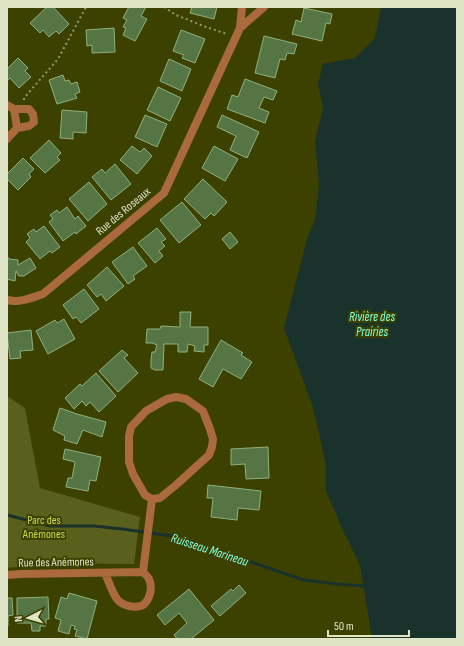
<svg xmlns="http://www.w3.org/2000/svg" width="464" height="646" font-family="'Sofia Sans Condensed',sans-serif">
  <rect width="100%" height="100%" fill="#3c4100"/>
  <path fill="#59601b" d="M7,396L25,408L40,488L140,517L134,564L50,563L7,568Z"/>
  <path fill="#19322c" d="M381,7H457V639H372L360,565L341,526L326,491V465L313,407L284,328L307,239L315,220L319,185L315,141L323,108L318,84L323,64L355,58L375,38Z"/>
  <g fill="none" stroke-linecap="round" stroke-linejoin="round">
    <path stroke="#19322c" stroke-width="3" d="M7,515L50,526H94L122,529L172,536L213,549L304,580L337,584L363,586"/>
  </g>
  <path fill="#567544" stroke="#8fb17d" d="M47,7H53L69,24L59,34L56,31L49,37L43,30L40,33L30,23Z
    M129,7H146L141,16L147,19L135,41L123,35L126,28L123,27L127,20L123,18Z
    M192,7H217L214,19L190,13Z
    M304,8L332,14L330,24L326,23L322,41L292,34L296,20L301,22Z
    M114,28L115,52L92,53V45L87,46L86,30Z
    M181,30L205,39L195,63L182,58L184,55L173,51Z
    M264,36L297,44L294,54L287,53L285,60L280,59L275,78L255,73Z
    M18,58L28,68L25,71L31,77L19,88L10,78L8,80L7,79V69Z
    M169,59L191,69L182,91L160,81Z
    M63,75L65,81L69,80L71,84L77,82L80,92L75,94L77,98L57,104L49,80Z
    M245,79L277,91L273,100L264,97L259,108L269,112L265,123L227,109L232,95L238,97Z
    M158,87L181,98L170,121L147,110Z
    M62,110L87,112L86,133L73,132V139L60,138Z
    M145,115L167,124L157,147L135,137Z
    M222,115L259,132L247,158L230,150L236,136L217,127Z
    M49,140L61,153L57,157L60,160L45,173L30,158Z
    M132,146L140,152L144,148L152,156L137,174L120,160Z
    M214,146L238,159L225,181L202,168Z
    M23,158L34,169L29,174L31,177L18,190L7,179V174Z
    M115,164L131,184L111,200L92,177L102,169L105,173Z
    M203,179L227,202L214,216L211,213L205,219L184,199Z
    M89,182L107,204L88,221L69,199Z
    M182,202L201,225L179,243L160,220Z
    M67,207L75,219L78,216L86,226L76,234L75,232L63,241L49,222L53,219L50,215L57,210L59,213Z
    M44,226L60,247L52,253L50,251L40,259L26,242L30,238L27,234L34,229L36,232Z
    M157,228L166,239L161,242L165,246L159,251L163,256L155,263L138,243Z
    M230,232L238,242L230,249L222,239Z
    M133,247L147,266L133,276L135,279L128,284L112,262Z
    M7,256L9,259L18,260V265L30,258L36,268L24,276H19L16,271L15,281L7,279Z
    M107,267L124,286L106,301L101,294L97,297L87,285Z
    M84,289L99,309L81,323L76,317L73,319L63,305Z
    M180,312H191L190,327H208V345H204V352L194,351L195,346L188,344L187,352H178V344H164L163,370H155L151,368V359L152,352H155L157,345L152,343H146L147,329H160L161,326L180,327Z
    M64,319L75,339L48,354L36,331L55,320L57,323Z
    M31,330L33,350L20,351L21,358L10,359L7,333Z
    M221,340L243,353L241,355L252,362L241,379L223,369L213,387L199,379Z
    M122,350L128,355L124,358L138,373L118,392L99,371Z
    M96,373L116,396L99,412L90,402L86,406L82,401L74,409L65,398L80,384L82,386Z
    M60,408L77,414L106,422L102,437L83,430L77,444L64,440L65,436L53,430Z
    M268,447L269,478L246,479L245,464L231,465V449Z
    M65,449L101,457L96,481L90,480L88,491L66,487L68,478H72L75,462L63,459Z
    M208,485L261,491L259,510L238,508L237,520L211,517L213,498H207Z
    M239,585L246,593L220,616L211,606L231,589L233,591Z
    M189,589L214,620L191,639H177L174,635L187,623L179,613L165,625L157,615Z
    M69,593L97,601L87,639L75,636L77,630L74,629L75,626L71,625L69,634L58,631L61,620L55,618L61,597L67,599Z
    M48,597L49,619H46V626H40V631H32L31,623H17V598Z
    M7,598H12L13,615L8,616V626H7Z"/>
  <g fill="none" stroke-linecap="round" stroke-linejoin="round">
    <path stroke="#93986a" stroke-width="2" stroke-dasharray="2 3" stroke-linecap="butt" d="M164,7L176,15L206,27L227,34
      M24,100V98L58,59L86,7"/>
    <path stroke="#aa6a3b" stroke-width="8" d="M240,28L264,7
      M7,105L14,109L17,128L7,139
      M14,109H29L33,114L34,122L29,126L17,128
      M7,300C20,303 31,298 43,294L164,193L240,28L242,7
      M176,397L186,399L203,411L210,429L213,439L212,447L209,455L176,485L160,498L152,499L145,495L133,474L129,462V436L131,427L146,411L167,399Z
      M143,572L152,499
      M7,575L20,574L143,572C145,574 148,577 149,579C153,587 150,600 143,605C136,609 122,606 117,599C113,594 108,580 105,573"/>
  </g>
  <g text-anchor="middle" stroke-width="4" stroke-linejoin="round" paint-order="stroke">
    <g font-size="12" fill="#dfe4c6" stroke="#3c4100">
      <text transform="translate(123 211) rotate(-40)" y="4">Rue des Roseaux</text>
      <text transform="translate(56 562) rotate(-1)" y="4">Rue des Anémones</text>
    </g>
    <g font-size="12" fill="#cbda50" stroke="#3c4100">
      <text x="44" y="524">Parc des<tspan x="44" dy="14">Anémones</tspan></text>
    </g>
    <g font-size="13" font-style="italic" fill="#83fedf" stroke="#3c4100">
      <text x="372" y="321">Rivière des<tspan x="372" dy="15">Prairies</tspan></text>
      <text transform="translate(210 549) rotate(18)" y="5">Ruisseau Marineau</text>
    </g>
  </g>
  <rect width="464" height="646" fill="none" stroke="#dfe4c6" stroke-width="16"/>
  <g transform="translate(28 618) rotate(264)" stroke="#3c4100" stroke-width="3" paint-order="stroke">
  <path d="M0-3L7 15L0 10L-7 15Z" fill="#dfe4c6"/>
  <text y="-6" font-size="11" font-weight="bold" text-anchor="middle" fill="#dfe4c6">N</text>
  </g>
  <path d="M328 630v6h81v-6" fill="none" stroke="#dfe4c6" stroke-width="2"/>
  <text x="334" y="630" font-size="12" fill="#dfe4c6" stroke="#3c4100" stroke-width="3" paint-order="stroke">50 m</text>
</svg>
